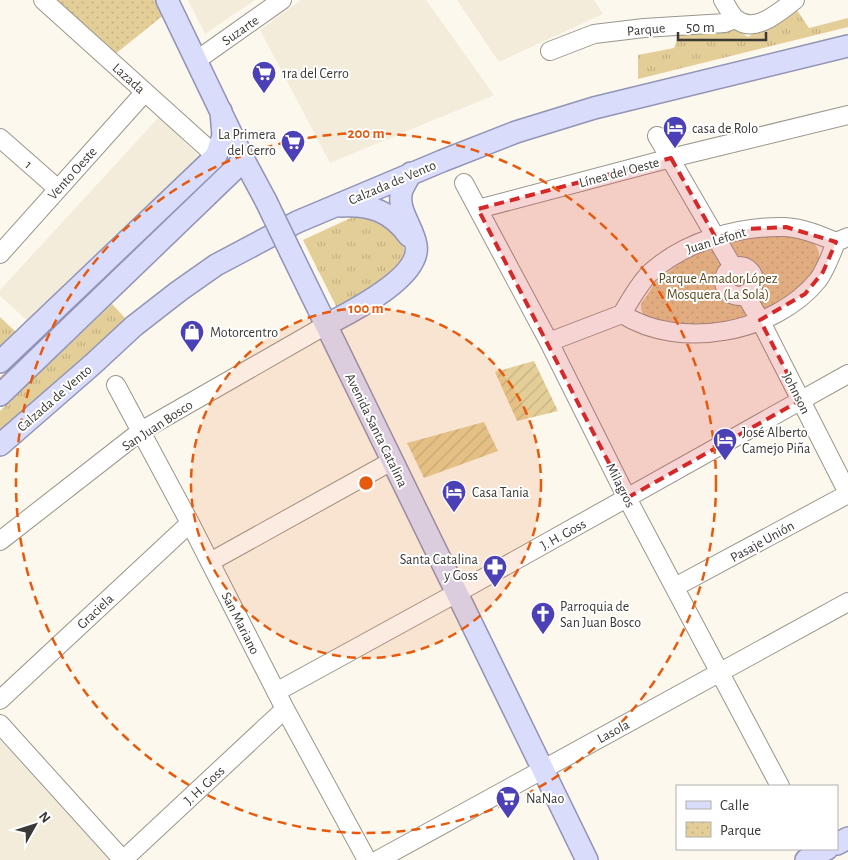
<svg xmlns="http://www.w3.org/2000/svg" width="848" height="860" font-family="'Alegreya Sans',sans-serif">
  <defs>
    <pattern id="grass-tufts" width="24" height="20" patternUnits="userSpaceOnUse" patternTransform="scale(1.25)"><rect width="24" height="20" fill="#e4ce97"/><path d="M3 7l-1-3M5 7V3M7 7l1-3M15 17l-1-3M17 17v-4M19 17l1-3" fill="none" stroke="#c4b283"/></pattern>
    <pattern id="park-dots" width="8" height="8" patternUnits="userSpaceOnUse" patternTransform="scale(1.25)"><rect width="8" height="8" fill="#e4ce97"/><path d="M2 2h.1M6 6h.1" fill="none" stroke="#c4b283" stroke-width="1.8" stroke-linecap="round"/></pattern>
    <pattern id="garden-furrows" width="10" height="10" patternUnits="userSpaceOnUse" patternTransform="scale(1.25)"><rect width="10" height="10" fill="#e4ce97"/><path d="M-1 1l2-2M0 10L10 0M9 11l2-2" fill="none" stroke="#c4b283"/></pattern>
  </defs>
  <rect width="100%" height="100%" fill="#fcf8ed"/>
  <path fill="#f4ecdb" d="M188,0H255L205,34Z
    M301,0H426L494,95L330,163L260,30Z
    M457,0H594L603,14L499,62Z
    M159,117L199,156V163L31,324L0,296V290Z
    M0,740L115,860H0Z"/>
  <path fill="url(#grass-tufts)" d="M794,6L809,28L848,18V27L638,79V55L674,48L680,33L735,28L748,37Z
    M204,185L0,386V377Z
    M355,216H375L402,239L404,250L403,262L395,275L347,305L336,306L303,240Z
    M112,304L126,319L0,431V411Z
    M0,317L17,333L0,350Z"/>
  <path fill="url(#park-dots)" d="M54,0H158L165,14L114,55Z
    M745,235L794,237L803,239L815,244L819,252L818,265L810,279L775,307L725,326L684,324L656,319L644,315L641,309V304L655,283L690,254Z"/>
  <path fill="url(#garden-furrows)" d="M534,361L558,411L517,421L495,372Z
    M484,422L498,451L424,478L407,443Z"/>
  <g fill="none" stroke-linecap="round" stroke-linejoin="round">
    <defs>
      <path id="minor" d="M43,0L216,156
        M723,0C727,6 731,15 736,19C755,35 780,11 795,0
        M550,51L594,34L644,28L725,23L735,19
        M197,60L282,0
        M657,136L733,267
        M0,138L58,189
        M464,183L549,342L627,498L780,786
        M478,209L671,158L848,115
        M0,254L145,92
        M724 281a15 15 0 1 1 30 0a15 15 0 1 1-30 0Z
        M745,294L760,320L848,493
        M622,314C630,300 639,284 650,273C685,241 739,226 785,227C803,228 820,235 836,242
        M549,342L622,314C680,351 775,333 818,280C826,269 831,255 836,242L848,237
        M116,385L190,523L285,709L367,860
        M0,541L141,431L326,325
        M210,562L392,461
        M675,587L848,494
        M276,692L473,584L848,374
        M0,700L190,523
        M0,724L123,860L285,709
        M378,860L848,602"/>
      <path id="major" d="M167,0L244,160L266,201
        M340,206C370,204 391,211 409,236
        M291,253L587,860
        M326,325C349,313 422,277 416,245C413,226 396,210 402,190C404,185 408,179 411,173
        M0,362L216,156L223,136L221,111
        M0,395L244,160
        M0,445L93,364L134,326L179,291L216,265L297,222L442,161L516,132L594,108L848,46
        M837,844L848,838
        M806,860L827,849"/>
    </defs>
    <use href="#minor" stroke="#9a968c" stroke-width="20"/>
    <use href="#major" stroke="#9294b5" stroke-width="24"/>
    <use href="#minor" stroke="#fff" stroke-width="18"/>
    <use href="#major" stroke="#dadcfc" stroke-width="21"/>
    <defs>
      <path id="major-bridge" d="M266,201L291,253"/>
    </defs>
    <use href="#major-bridge" stroke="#9294b5" stroke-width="24" stroke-linecap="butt"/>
    <use href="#major-bridge" stroke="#dadcfc" stroke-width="21"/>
  </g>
  <path fill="#d62828" fill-opacity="0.2" stroke="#d62828" stroke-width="4" stroke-dasharray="10 6" stroke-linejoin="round" d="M671,158L716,238L748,229L786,227L836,242L823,272L805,294L760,320L801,400L627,498L478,209Z"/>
  <circle cx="366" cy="483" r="175" fill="#e8590c" fill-opacity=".12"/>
  <g fill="none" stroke="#e8590c" stroke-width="2.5" stroke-dasharray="9 6">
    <circle cx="366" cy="483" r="175"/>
    <circle cx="366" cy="483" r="350"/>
  </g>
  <defs>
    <symbol id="supermarket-pin" viewBox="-11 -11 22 30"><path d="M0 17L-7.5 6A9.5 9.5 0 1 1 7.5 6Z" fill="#4c40b7" stroke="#fff"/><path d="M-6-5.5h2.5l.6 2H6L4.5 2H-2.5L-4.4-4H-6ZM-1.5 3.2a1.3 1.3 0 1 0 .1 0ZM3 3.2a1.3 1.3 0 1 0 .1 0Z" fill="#fff"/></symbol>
    <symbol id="hotel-pin" viewBox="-11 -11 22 30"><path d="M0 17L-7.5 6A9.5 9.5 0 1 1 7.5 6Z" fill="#4c40b7" stroke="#fff"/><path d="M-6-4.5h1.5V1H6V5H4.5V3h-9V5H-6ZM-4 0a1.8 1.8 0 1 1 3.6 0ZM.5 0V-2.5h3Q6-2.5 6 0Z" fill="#fff"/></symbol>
    <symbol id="shop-pin" viewBox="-11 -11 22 30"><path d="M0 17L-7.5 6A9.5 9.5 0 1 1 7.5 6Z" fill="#4c40b7" stroke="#fff"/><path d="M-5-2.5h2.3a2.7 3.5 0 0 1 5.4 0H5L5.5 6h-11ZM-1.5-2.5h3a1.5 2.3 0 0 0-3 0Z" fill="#fff"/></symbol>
    <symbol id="pharmacy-pin" viewBox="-11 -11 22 30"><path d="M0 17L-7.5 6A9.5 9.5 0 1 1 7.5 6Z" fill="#4c40b7" stroke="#fff"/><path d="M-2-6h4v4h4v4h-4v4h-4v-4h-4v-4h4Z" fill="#fff"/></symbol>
    <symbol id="church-pin" viewBox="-11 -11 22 30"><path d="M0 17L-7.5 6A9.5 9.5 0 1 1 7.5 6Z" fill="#4c40b7" stroke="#fff"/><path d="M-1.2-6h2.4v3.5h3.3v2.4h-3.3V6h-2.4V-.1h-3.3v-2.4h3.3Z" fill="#fff"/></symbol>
  </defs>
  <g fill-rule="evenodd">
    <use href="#supermarket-pin" x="250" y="59" width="28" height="38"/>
    <use href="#hotel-pin" x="661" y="114" width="28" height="38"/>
    <use href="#supermarket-pin" x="279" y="128" width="28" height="38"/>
    <use href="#shop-pin" x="178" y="318" width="28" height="38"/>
    <use href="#hotel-pin" x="711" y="426" width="28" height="38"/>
    <use href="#hotel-pin" x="440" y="478" width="28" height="38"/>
    <use href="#pharmacy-pin" x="481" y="553" width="28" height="38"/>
    <use href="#church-pin" x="529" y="600" width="28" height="38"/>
    <use href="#supermarket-pin" x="494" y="784" width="28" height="38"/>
  </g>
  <g text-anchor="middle" stroke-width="4" stroke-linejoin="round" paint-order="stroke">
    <g font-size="14" fill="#3b3935" stroke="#fff">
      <text transform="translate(646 29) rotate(-5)" y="5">Parque</text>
      <text transform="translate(240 30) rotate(-35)" y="5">Suzarte</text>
      <text transform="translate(129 78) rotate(42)" y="5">Lazada</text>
      <text transform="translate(29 164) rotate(41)" y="5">1</text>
      <text transform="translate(619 172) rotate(-15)" y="5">Línea del Oeste</text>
      <text transform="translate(72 173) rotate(-48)" y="5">Vento Oeste</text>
      <text transform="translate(392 182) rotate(-23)" y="5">Calzada de Vento</text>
      <text transform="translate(716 240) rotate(-17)" y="5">Juan Lefont</text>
      <text transform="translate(797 393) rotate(63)" y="5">Johnson</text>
      <text transform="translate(54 398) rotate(-41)" y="5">Calzada de Vento</text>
      <text transform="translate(157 425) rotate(-33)" y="5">San Juan Bosco</text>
      <text transform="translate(377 430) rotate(64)" y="5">Avenida Santa Catalina</text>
      <text transform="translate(621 485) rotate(63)" y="5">Milagros</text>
      <text transform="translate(563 534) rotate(-29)" y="5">J. H. Goss</text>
      <text transform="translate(762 541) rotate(-29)" y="5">Pasaje Unión</text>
      <text transform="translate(95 611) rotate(-43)" y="5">Graciela</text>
      <text transform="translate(241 623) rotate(63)" y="5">San Mariano</text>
      <text transform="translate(613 731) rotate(-28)" y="5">Lasola</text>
      <text transform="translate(204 785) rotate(-43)" y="5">J. H. Goss</text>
    </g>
    <g font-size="14" fill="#3b3935" stroke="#fff" text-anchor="start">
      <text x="282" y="78">1ra del Cerro</text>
      <text x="692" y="133">casa de Rolo</text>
      <text x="276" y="139" text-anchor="end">La Primera<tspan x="276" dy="16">del Cerro</tspan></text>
      <text x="210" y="337">Motorcentro</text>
      <text x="742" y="437">José Alberto<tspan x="742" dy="16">Camejo Piña</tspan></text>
      <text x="472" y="497">Casa Tania</text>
      <text x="478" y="564" text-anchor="end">Santa Catalina<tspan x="478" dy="16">y Goss</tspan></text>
      <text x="560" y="611">Parroquia de<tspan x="560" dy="16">San Juan Bosco</tspan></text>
      <text x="526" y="803">NaNao</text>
    </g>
    <g font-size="14" fill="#5b491a" stroke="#fff">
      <text x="718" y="283">Parque Amador López<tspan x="718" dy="16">Mosquera (La Sola)</tspan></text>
    </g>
  </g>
  <circle cx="366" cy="483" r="8" fill="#e8590c" stroke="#fff" stroke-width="2.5"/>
  <g font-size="15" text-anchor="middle" font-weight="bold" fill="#e8590c" stroke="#fff" stroke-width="4" stroke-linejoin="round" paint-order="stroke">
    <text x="366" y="138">200 m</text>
    <text x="366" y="313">100 m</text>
  </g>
  <rect x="676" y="785" width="162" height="65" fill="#ffffff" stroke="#b1b0ae"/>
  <rect x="686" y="801" width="25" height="8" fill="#dadcfc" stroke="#b1b0ae"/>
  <text x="720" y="810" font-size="15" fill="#3b3935">Calle</text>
  <rect x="686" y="822" width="25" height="15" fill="url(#park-dots)" stroke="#b1b0ae"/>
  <text x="720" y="835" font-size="15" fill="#3b3935">Parque</text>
  <g transform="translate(35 825) rotate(51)" stroke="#ffffff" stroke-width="4" paint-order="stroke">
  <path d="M0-4L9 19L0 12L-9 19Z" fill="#3b3935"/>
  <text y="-8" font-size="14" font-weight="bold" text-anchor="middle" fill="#3b3935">N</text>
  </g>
  <path d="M678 32v8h88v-8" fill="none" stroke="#3b3935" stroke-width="2.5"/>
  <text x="686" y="32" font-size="15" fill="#3b3935" stroke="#ffffff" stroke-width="4" paint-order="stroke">50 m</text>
</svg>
